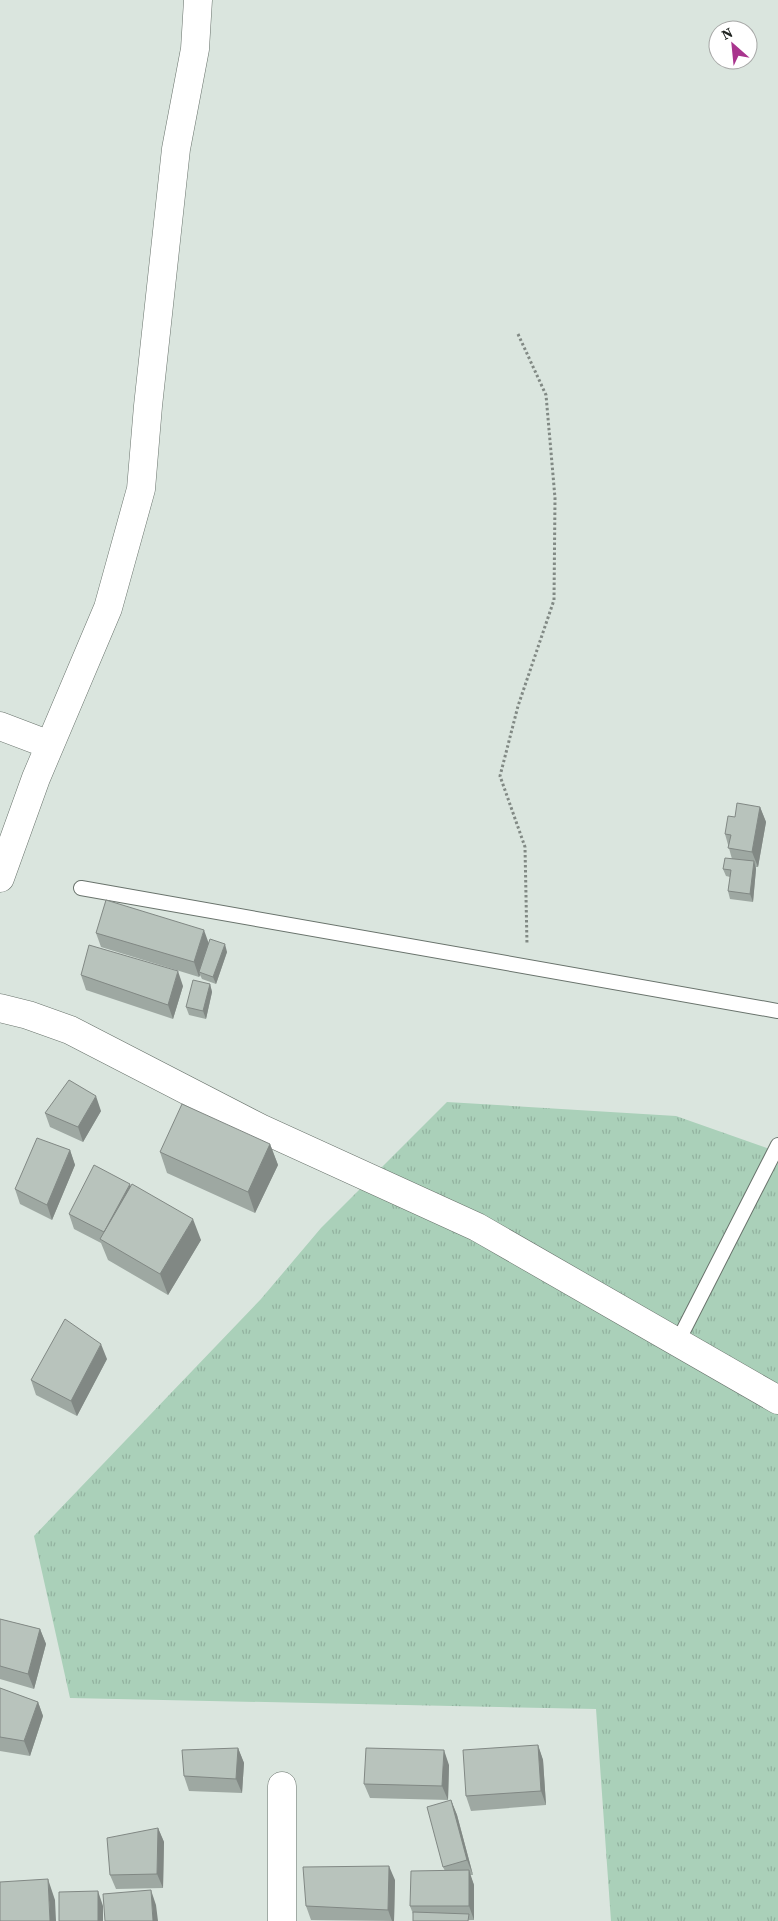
<svg xmlns="http://www.w3.org/2000/svg" width="778" height="1921" font-family="'Source Serif 4',serif">
  <defs>
    <pattern id="grass-tufts" width="24" height="20" patternUnits="userSpaceOnUse" patternTransform="scale(1.25)"><rect width="24" height="20" fill="#aad0b9"/><path d="M3 7l-1-3M5 7V3M7 7l1-3M15 17l-1-3M17 17v-4M19 17l1-3" fill="none" stroke="#92b29f"/></pattern>
  </defs>
  <rect width="100%" height="100%" fill="#dae5de"/>
  <path fill="url(#grass-tufts)" d="M447,1102L676,1116L778,1152V1921H611L596,1709L70,1698L34,1536L261,1299L321,1228Z"/>
  <g fill="none" stroke-linecap="round" stroke-linejoin="round">
    <defs>
      <path id="service" d="M81,888L778,1011
        M677,1343L778,1145"/>
      <path id="minor" d="M0,726L50,745
        M0,878L36,778L108,608L141,489L148,406L176,149L195,49L198,0
        M0,1008L28,1015L70,1030L260,1128L477,1227L778,1400
        M282,1786V1921"/>
    </defs>
    <use href="#service" stroke="#69736c" stroke-width="16"/>
    <use href="#minor" stroke="#69736c" stroke-width="29"/>
    <path stroke="#818984" stroke-width="3" stroke-dasharray="2.5 2.5" stroke-linecap="butt" d="M518,334L546,395L555,498L554,600L518,706L500,776L525,847L527,945"/>
    <use href="#service" stroke="#fff" stroke-width="14"/>
    <use href="#minor" stroke="#fff" stroke-width="28"/>
  </g>
  <path fill="#9ea8a2" d="M760,807L766,822L758,867H756V869L753,902L730,899L728,891L730,877L726,876L723,869L732,859L725,834L735,817Z
    M96,933L209,943L227,952L216,984L202,979L200,975L199,977L101,947Z
    M81,975L183,986L173,1019L86,990Z
    M210,984L212,992L206,1019L189,1015L186,1007Z
    M101,1111L83,1142L50,1127L45,1113Z
    M270,1144L278,1165L255,1213L167,1173L160,1152Z
    M70,1150L75,1165L52,1220L20,1204L15,1189Z
    M131,1187L201,1240L168,1295L108,1260L101,1243L74,1229L69,1214Z
    M107,1359L77,1416L36,1395L31,1380Z
    M0,1619L40,1629L46,1644L34,1689L0,1679Z
    M0,1688L38,1702L43,1716L30,1756L0,1751Z
    M538,1745L543,1760L546,1805L471,1811L466,1796Z
    M238,1748L244,1763L242,1793L189,1791L184,1776Z
    M449,1765L448,1800L370,1798L364,1784Z
    M451,1800L457,1815L473,1875H470L474,1885V1920L413,1921V1914L410,1906L445,1871L443,1867Z
    M158,1828L164,1842L163,1888L116,1889L110,1875Z
    M395,1880L394,1921L311,1920L306,1906Z"/>
  <path fill="#818884" d="M760,807L766,822L758,867L752,852Z
    M754,861L756,869L753,902L750,894Z
    M204,930L209,944L199,972L200,975L199,977L194,962Z
    M225,944L227,952L216,984L213,977Z
    M178,971L183,986L173,1019L168,1005Z
    M210,984L212,992L206,1019L203,1011Z
    M96,1096L101,1111L83,1142L78,1127Z
    M270,1144L278,1165L255,1213L248,1192Z
    M70,1150L75,1165L52,1220L47,1205Z
    M130,1184L135,1199L105,1232Z
    M193,1219L201,1240L168,1295L160,1274Z
    M101,1344L107,1359L77,1416L71,1401Z
    M40,1629L46,1644L34,1689L28,1674Z
    M38,1702L43,1716L30,1756L24,1741Z
    M538,1745L543,1760L546,1805L541,1791Z
    M238,1748L244,1763L242,1793L236,1779Z
    M444,1750L449,1765L448,1800L442,1786Z
    M451,1800L457,1815L473,1875L467,1860Z
    M158,1828L164,1842L163,1888L157,1874Z
    M389,1866L395,1880L394,1921H392L388,1910Z
    M469,1870L474,1885V1920L469,1906Z
    M48,1879L55,1900L56,1921H50Z
    M151,1890L156,1905L158,1921H153Z
    M98,1891L103,1906V1921H98Z"/>
  <path fill="#b8c3bc" stroke="#818884" d="M737,803L760,807L752,852L728,848L731,835L725,834L728,816L735,817Z
    M725,858L754,861L750,894L728,891L731,870L723,869Z
    M106,900L204,930L194,962L96,933Z
    M210,939L225,944L213,977L199,972Z
    M89,945L178,971L168,1005L81,975Z
    M193,980L210,984L203,1011L186,1007Z
    M69,1080L96,1096L78,1127L45,1113Z
    M182,1104L270,1144L248,1192L160,1152Z
    M37,1138L70,1150L47,1205L15,1189Z
    M94,1165L130,1184L104,1232L69,1214Z
    M132,1184L193,1219L160,1274L100,1239Z
    M65,1319L101,1344L71,1401L31,1380Z
    M0,1619L40,1629L28,1674L0,1666Z
    M0,1688L38,1702L24,1741L0,1737Z
    M538,1745L541,1791L466,1796L463,1750Z
    M238,1748L236,1779L184,1776L182,1750Z
    M366,1748L444,1750L442,1786L364,1784Z
    M451,1800L467,1860L443,1867L427,1807Z
    M158,1828L157,1874L110,1875L107,1838Z
    M389,1866L388,1910L306,1906L303,1867Z
    M469,1870V1906H410L411,1871Z
    M48,1879L50,1921H0V1882Z
    M151,1890L153,1921H105L103,1894Z
    M98,1891V1921H59V1892Z
    M413,1912L469,1914L468,1921H413Z"/>
  <g transform="translate(733 45) rotate(333)"><circle r="24" fill="#ffffff" stroke="#a6a7a6"/>
  <path d="M0-4L9 19L0 12L-9 19Z" fill="#a9358e"/>
  <text y="-8" font-size="14" font-weight="bold" text-anchor="middle" fill="#202421">N</text>
  </g>
</svg>
